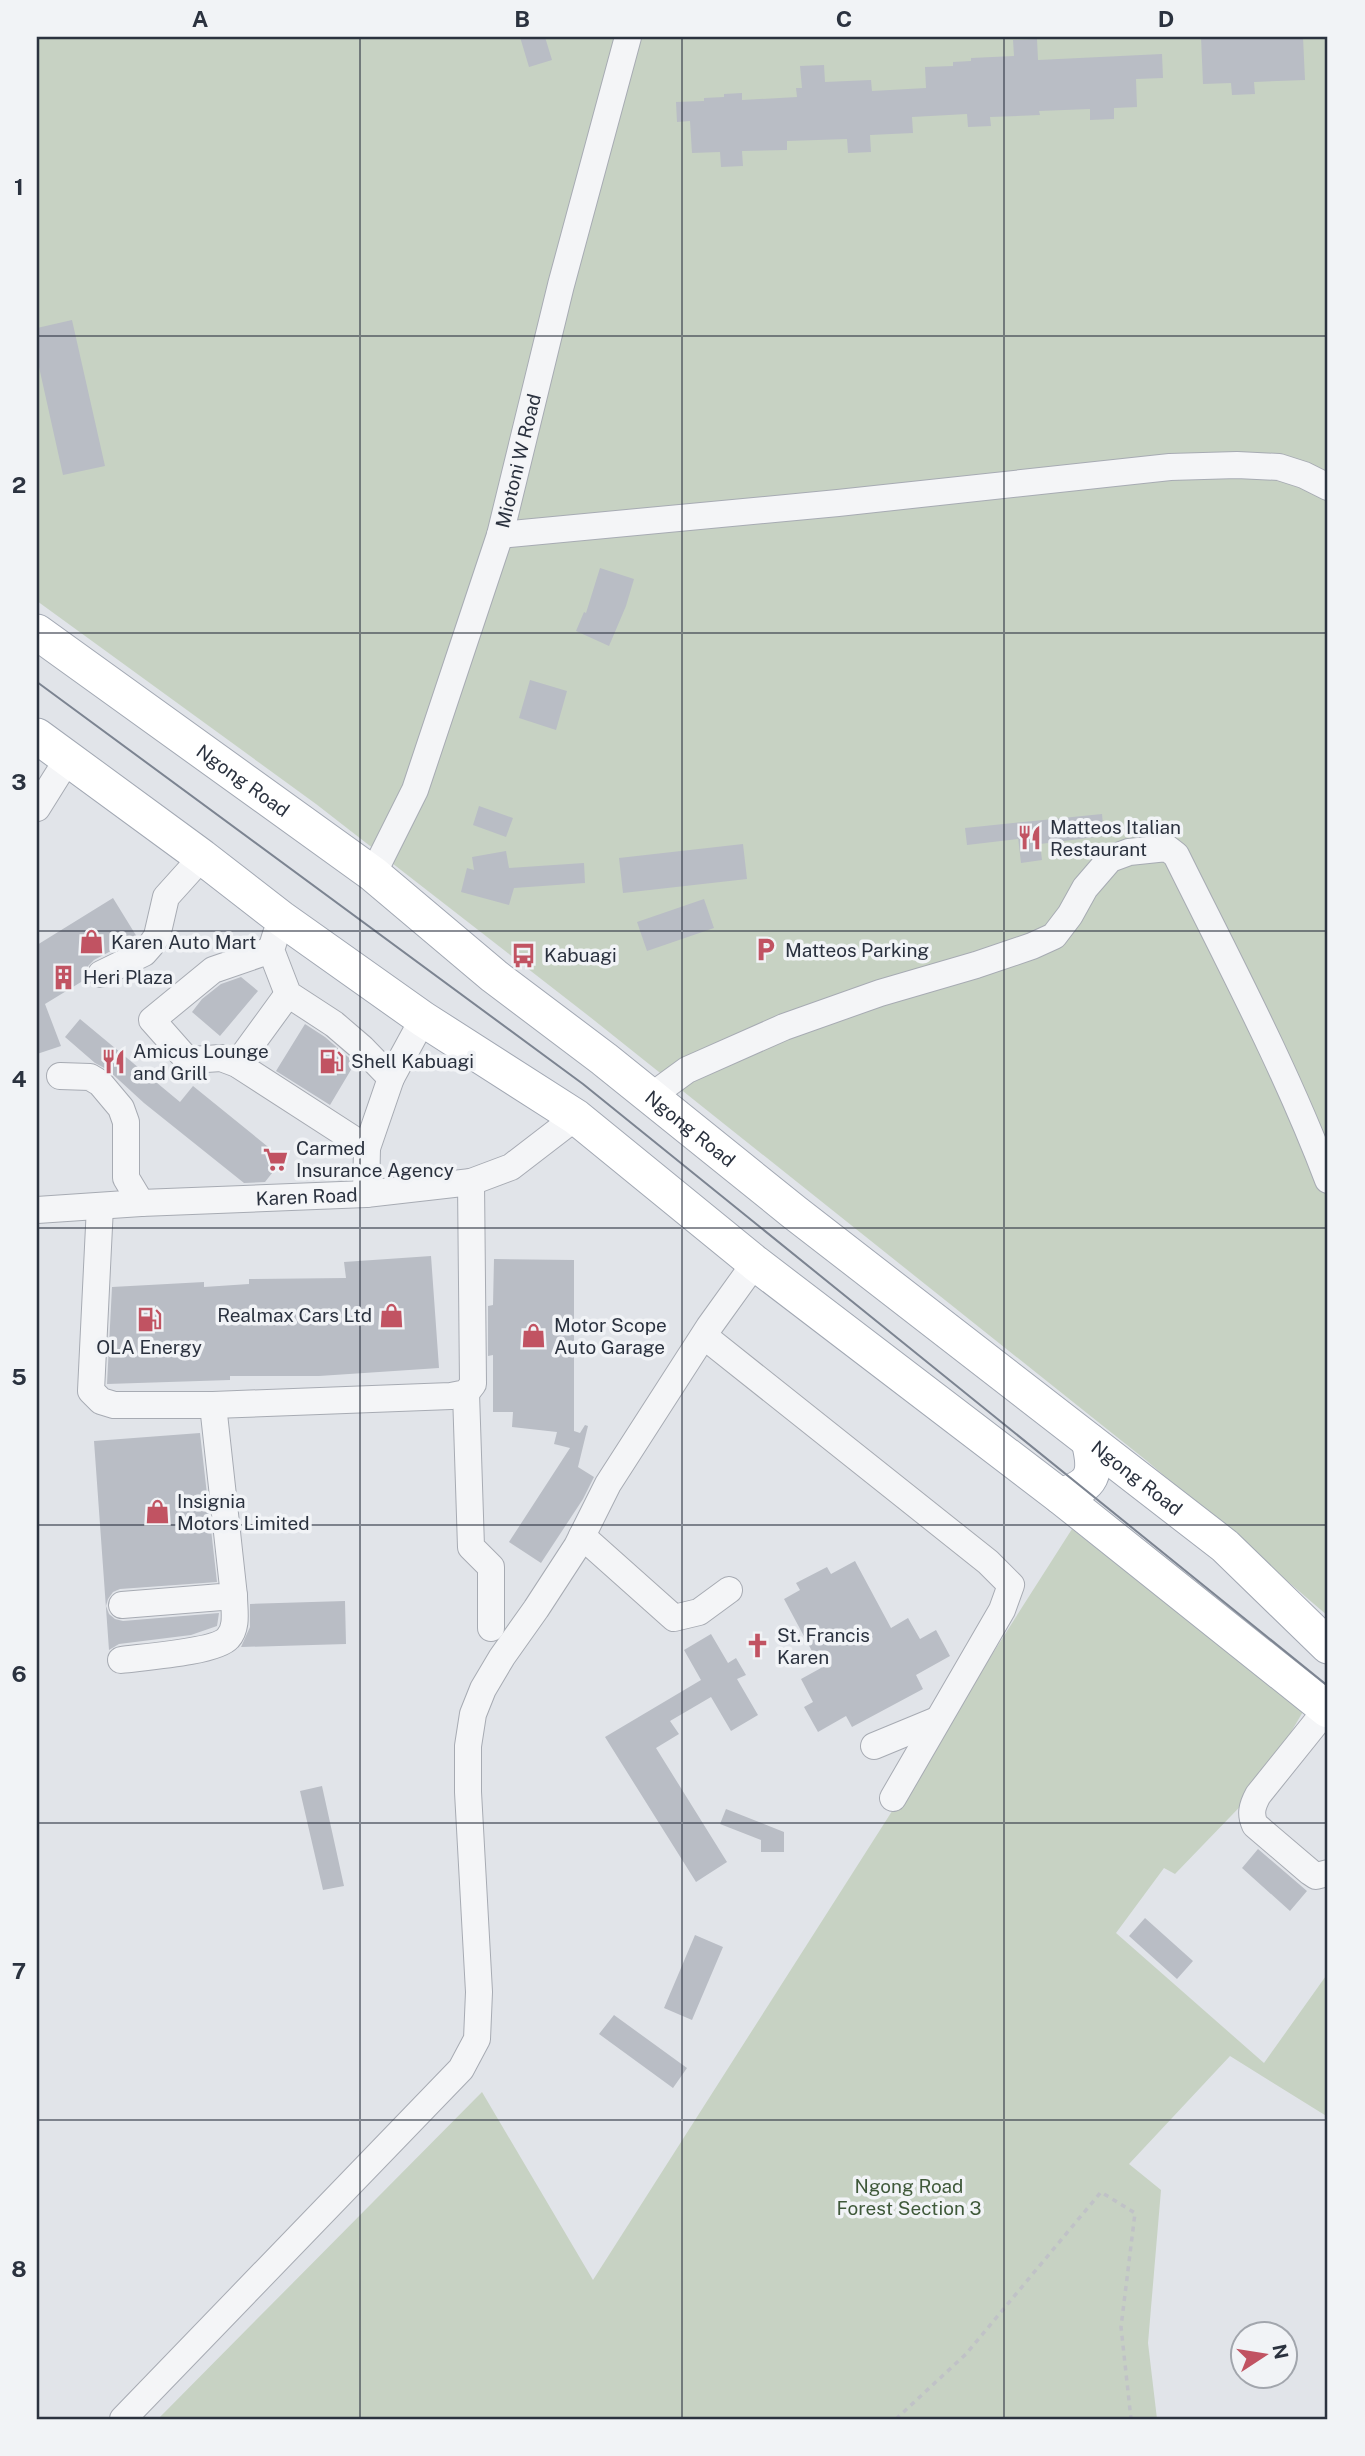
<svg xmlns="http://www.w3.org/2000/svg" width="1365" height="2456" font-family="'Public Sans',sans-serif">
  <rect width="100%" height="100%" fill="#e1e4e9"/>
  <path fill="#c7d2c3" d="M37,37H1328V1616L1147,1461L590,1017L316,804L37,601Z
    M1072,1529L1304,1710L1258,1788L1175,1874L1164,1868L1116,1933L1264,2063L1328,1973V2117L1230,2056L1129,2164L1161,2190L1148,2343L1157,2419H158L482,2092L593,2280Z"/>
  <path fill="#b9bdc5" d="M520,37H545L552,60L529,67Z
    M1201,37H1303L1305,80L1254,82L1255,94L1232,95L1231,83L1203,84Z
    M1037,39L1038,60L1162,54L1163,78L1136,79L1137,107L1114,108V119L1090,120V109L1039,111L1040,115L990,117L991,126L968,127L967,114L912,117L913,133L870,135L871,152L848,153L847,139L787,141V150L742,151L743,166L721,167L720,152L692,153L690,121L677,122L676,102L704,101V98L724,97V94L742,93V100L797,97L796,88H802L800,66L824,65L825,82L871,80L872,91L926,88L925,67L953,66V62L971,61V58L1014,56L1013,40Z
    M72,320L105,466L63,475L37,358V328Z
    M600,568L634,579L626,606L609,646L576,631L584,612L586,613Z
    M530,680L567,691L556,730L519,718Z
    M479,806L513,818L506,837L473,825Z
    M1102,814L1104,836L1040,844L1042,860L1021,863L1018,837V839L967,845L965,828Z
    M743,844L747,879L623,893L619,858Z
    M506,851L509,868L584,863L585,883L514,888L509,905L461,892L467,868L474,870L472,857Z
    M113,898L137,937L94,960L88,966L86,979L45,1004L61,1046L37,1054V945Z
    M704,899L714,928L647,951L637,922Z
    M241,977L258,991L220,1036L192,1012L202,999L221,984Z
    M80,1019L180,1102L193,1086L283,1159L265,1182L244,1183L144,1103L108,1070L95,1063L65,1037Z
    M305,1024L325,1037L355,1063L330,1105L276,1071Z
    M431,1256L439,1368L319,1376H230V1380L107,1384L112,1287L204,1282V1287L249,1284V1279L346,1278L344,1262Z
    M494,1259L574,1260V1431L580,1433L585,1425L588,1426L578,1467L594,1477L583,1499L541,1563L509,1542L570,1448L554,1444L557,1432L512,1427L513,1412H493V1355L488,1356V1306L493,1305Z
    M200,1433L217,1582L120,1589L113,1592L108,1599L106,1606L109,1614L115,1619L123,1621L219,1613L217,1626L191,1635L119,1644L109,1650L94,1441Z
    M855,1561L891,1628L908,1618L920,1639L936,1630L950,1656L916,1675L923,1689L852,1727L846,1716L818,1732L804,1707L813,1702L801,1679L821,1668L784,1599L800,1590L796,1583L827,1567L831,1574Z
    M345,1601L346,1644L241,1647L250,1627V1604Z
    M711,1634L728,1663L736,1658L746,1675L737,1679L758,1715L731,1731L711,1697L670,1721L679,1734L656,1748L727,1862L696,1882L605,1737L701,1680L684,1650Z
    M322,1786L344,1886L323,1890L300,1791Z
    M726,1809L784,1832V1852H761V1840L720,1824Z
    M1258,1849L1307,1891L1290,1911L1242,1868Z
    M1145,1918L1193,1961L1177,1979L1129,1936Z
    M695,1935L723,1947L692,2020L664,2008Z
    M614,2015L687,2068L673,2088L599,2034Z"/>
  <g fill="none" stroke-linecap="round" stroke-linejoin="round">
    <defs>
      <g id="minor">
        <path d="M500,535L838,503L1170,467L1237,465L1279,467L1304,475L1328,487"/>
        <path d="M37,808L67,760"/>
        <path id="s1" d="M373,874L415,790L500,535L561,285L628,37"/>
        <path d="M276,934L271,950L288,994L334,1024L362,1048L391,1078L423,1019"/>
        <path d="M271,950L213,970L152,1020L183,1055L191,1060L221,1058L237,1064L367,1148"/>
        <path d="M101,974L144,953L151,945L157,936L166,897L202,857"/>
        <path d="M237,1064L288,994"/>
        <path d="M60,1076L90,1077L100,1083L121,1108L126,1122V1178L141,1203"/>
        <path d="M650,1097L687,1070L784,1027L880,993L976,965L1032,946L1054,936L1070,915L1085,888L1110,859L1129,852L1167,848L1176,855C1229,962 1286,1069 1328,1180"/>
        <path d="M366,1194L367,1148L391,1078"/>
        <path d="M100,1206L91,1391L101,1401L114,1405H213L451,1396L466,1393L473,1384L471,1182"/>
        <path id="s2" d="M37,1210L141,1203L366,1194L471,1182L511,1167L576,1117"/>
        <path d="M704,1336L988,1562L1011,1585L1002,1610L893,1798"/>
        <path d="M466,1393L471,1547L491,1567V1628"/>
        <path d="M582,1536L674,1618L699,1612L729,1590"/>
        <path d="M122,1605L234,1596L213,1405"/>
        <path d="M121,1660C142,1657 216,1652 228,1638C238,1627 234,1610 234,1596"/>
        <path d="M1327,1709L1258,1795C1252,1806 1250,1814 1255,1825L1310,1872L1316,1876L1328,1873"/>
        <path d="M874,1746L937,1720"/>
        <path d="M123,2419L461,2069L477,2039L479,1992L468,1792V1746L473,1714L483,1689L502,1657L536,1609L577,1546L608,1484L709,1327L755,1263"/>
      </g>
      <g id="major">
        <path id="s3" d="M37,632L373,874L494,976L604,1059L794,1212L1225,1546L1328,1646"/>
        <path d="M37,736L202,857L282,919L423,1019L576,1117L755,1263L1060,1496L1328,1710"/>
        <path d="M1060,1496C1094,1485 1097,1474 1089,1441"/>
      </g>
    </defs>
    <use href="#minor" stroke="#a7abb3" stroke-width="28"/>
    <use href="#major" stroke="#a2a8b3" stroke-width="37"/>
    <path stroke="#c0c2c7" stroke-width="3.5" stroke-dasharray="5 5" stroke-linecap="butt" d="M896,2419L966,2354L1101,2192L1135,2213L1121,2327L1131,2419"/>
    <use href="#minor" stroke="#f4f5f7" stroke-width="26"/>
    <use href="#major" stroke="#fff" stroke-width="35"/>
    <path stroke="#7c8491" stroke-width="2" d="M37,682L583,1084L1328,1686"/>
  </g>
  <path fill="none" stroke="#2b323f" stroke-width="2" stroke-opacity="0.55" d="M360,37V2419M682,37V2419M1004,37V2419M37,336H1328M37,633H1328M37,931H1328M37,1228H1328M37,1525H1328M37,1823H1328M37,2120H1328"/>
  <defs>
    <symbol id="restaurant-bare" viewBox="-9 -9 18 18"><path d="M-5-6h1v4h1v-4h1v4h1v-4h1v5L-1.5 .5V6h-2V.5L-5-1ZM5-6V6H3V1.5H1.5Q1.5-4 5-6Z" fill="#c15362" stroke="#f1f3f6" stroke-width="2.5" paint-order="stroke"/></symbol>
    <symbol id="shop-bare" viewBox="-9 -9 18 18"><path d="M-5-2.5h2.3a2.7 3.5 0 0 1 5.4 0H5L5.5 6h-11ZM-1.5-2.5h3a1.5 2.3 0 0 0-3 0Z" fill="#c15362" stroke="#f1f3f6" stroke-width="2.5" paint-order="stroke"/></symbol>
    <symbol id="parking-bare" viewBox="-9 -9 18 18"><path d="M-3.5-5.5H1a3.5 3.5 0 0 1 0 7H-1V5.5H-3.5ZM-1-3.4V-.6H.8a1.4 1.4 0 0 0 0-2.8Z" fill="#c15362" stroke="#f1f3f6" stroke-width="2.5" paint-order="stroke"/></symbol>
    <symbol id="bus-bare" viewBox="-9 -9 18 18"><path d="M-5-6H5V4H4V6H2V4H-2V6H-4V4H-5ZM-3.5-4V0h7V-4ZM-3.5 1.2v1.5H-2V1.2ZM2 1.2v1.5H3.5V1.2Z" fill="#c15362" stroke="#f1f3f6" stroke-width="2.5" paint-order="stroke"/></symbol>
    <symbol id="building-bare" viewBox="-9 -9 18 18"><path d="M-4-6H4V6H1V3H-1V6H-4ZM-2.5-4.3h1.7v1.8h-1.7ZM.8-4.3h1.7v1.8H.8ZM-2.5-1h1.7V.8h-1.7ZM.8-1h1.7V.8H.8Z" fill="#c15362" stroke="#f1f3f6" stroke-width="2.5" paint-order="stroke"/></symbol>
    <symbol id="fuel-bare" viewBox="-9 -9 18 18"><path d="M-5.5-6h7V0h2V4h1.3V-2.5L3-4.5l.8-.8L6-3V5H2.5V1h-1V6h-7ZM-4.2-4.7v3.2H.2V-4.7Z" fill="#c15362" stroke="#f1f3f6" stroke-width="2.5" paint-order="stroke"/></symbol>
    <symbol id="supermarket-bare" viewBox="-9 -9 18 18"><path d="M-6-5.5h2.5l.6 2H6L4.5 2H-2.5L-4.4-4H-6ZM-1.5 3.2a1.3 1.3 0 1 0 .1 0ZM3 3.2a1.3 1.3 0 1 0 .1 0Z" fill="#c15362" stroke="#f1f3f6" stroke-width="2.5" paint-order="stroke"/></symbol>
    <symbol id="church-bare" viewBox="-9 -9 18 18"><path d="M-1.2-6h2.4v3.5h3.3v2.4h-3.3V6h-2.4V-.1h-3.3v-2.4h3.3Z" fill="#c15362" stroke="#f1f3f6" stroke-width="2.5" paint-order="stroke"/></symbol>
  </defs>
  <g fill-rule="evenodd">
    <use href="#restaurant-bare" x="1012" y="820" width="35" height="35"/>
    <use href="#shop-bare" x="74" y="924" width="35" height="35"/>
    <use href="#parking-bare" x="748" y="932" width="35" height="35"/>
    <use href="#bus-bare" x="506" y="938" width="35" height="35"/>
    <use href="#building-bare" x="46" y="960" width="35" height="35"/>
    <use href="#fuel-bare" x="314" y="1044" width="35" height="35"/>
    <use href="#restaurant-bare" x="96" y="1044" width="35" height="35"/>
    <use href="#supermarket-bare" x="258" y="1142" width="35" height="35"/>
    <use href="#shop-bare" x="374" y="1298" width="35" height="35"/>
    <use href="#fuel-bare" x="132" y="1302" width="35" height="35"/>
    <use href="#shop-bare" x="516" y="1318" width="35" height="35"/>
    <use href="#shop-bare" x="140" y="1494" width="35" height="35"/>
    <use href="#church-bare" x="740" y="1628" width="35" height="35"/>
  </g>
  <g text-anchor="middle" stroke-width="7" stroke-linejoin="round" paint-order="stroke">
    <g font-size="19" fill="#2b323f" stroke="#f1f3f6">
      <text dy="7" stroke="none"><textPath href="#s1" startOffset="439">Miotoni W Road</textPath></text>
      <text dy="7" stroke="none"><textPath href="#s3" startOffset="254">Ngong Road</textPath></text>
      <text dy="7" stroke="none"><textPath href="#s3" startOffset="821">Ngong Road</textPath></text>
      <text dy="7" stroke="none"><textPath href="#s2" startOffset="270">Karen Road</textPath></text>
      <text dy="7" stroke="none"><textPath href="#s3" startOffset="1388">Ngong Road</textPath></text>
    </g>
    <g font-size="19" fill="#2b323f" stroke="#f1f3f6" text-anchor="start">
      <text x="1050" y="834">Matteos Italian<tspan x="1050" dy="22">Restaurant</tspan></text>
      <text x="111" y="949">Karen Auto Mart</text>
      <text x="785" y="957">Matteos Parking</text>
      <text x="544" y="962">Kabuagi</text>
      <text x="83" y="984">Heri Plaza</text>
      <text x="133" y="1058">Amicus Lounge<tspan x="133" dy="22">and Grill</tspan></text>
      <text x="351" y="1068">Shell Kabuagi</text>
      <text x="296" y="1155">Carmed<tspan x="296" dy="22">Insurance Agency</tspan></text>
      <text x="372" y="1322" text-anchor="end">Realmax Cars Ltd</text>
      <text x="554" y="1332">Motor Scope<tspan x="554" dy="22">Auto Garage</tspan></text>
      <text x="149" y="1354" text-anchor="middle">OLA Energy</text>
      <text x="177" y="1508">Insignia<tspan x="177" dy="22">Motors Limited</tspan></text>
      <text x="777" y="1642">St. Francis<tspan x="777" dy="22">Karen</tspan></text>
    </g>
    <g font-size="19" fill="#3f593a" stroke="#f1f3f6">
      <text x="909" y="2193">Ngong Road<tspan x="909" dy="22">Forest Section 3</tspan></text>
    </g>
  </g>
  <rect width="1365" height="2456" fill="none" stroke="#f1f3f6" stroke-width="77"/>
  <g transform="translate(1264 2355) rotate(78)"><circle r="33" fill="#f1f3f6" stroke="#a2a6ad" stroke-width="2"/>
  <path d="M0-5L12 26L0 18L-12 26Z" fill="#c15362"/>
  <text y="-10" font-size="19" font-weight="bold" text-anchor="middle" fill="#2b323f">N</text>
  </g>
  <rect x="38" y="38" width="1288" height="2380" fill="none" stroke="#2b323f" stroke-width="2.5"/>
  <g font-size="23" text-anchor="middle" font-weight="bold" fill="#2b323f">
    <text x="200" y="27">A</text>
    <text x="522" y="27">B</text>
    <text x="844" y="27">C</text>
    <text x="1166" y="27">D</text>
    <text x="19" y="195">1</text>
    <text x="19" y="493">2</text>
    <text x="19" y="790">3</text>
    <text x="19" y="1087">4</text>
    <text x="19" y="1385">5</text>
    <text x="19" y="1682">6</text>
    <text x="19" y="1979">7</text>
    <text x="19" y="2277">8</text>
  </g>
</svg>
